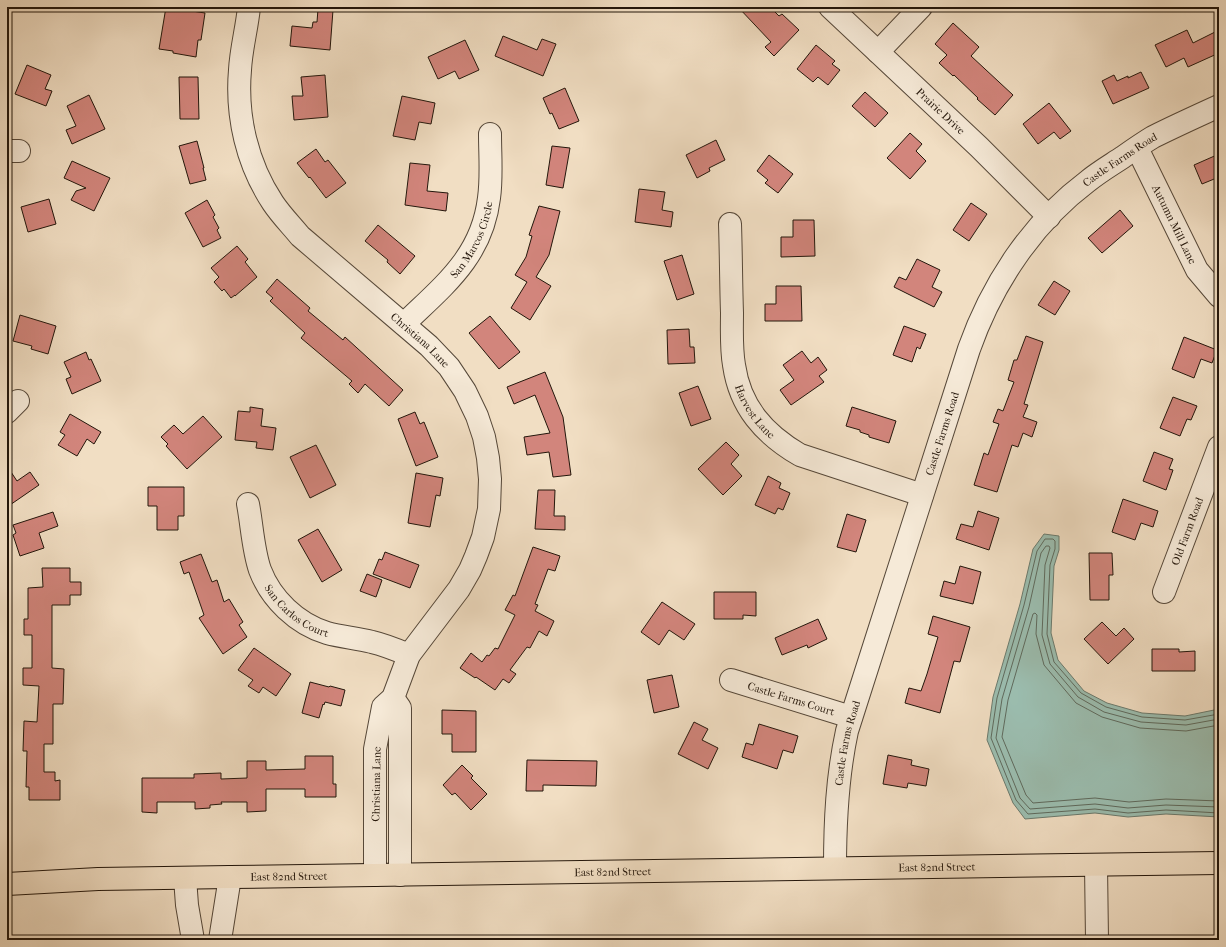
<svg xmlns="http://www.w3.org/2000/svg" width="1226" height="947" font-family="'IM FELL French Canon',serif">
  <rect width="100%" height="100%" fill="#f1dec3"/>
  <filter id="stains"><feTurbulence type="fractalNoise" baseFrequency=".005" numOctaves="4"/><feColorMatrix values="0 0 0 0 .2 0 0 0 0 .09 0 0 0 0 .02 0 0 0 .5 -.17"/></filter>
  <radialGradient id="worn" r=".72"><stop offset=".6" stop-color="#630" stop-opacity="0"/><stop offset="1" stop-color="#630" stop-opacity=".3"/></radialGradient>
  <path fill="#9bbdaf" stroke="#6b7a6d" d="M1044,534L1059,536V550L1054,566L1051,633L1058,660L1084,691L1107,703L1142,713L1185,716L1219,709V817L1166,814L1128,817L1095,813L1025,819L1013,803L987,740L993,697L1020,604L1033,549Z"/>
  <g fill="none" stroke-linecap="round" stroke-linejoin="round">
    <path stroke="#5f6a5d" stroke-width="1" d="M1219,714L1185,720L1142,717L1106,707L1081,693L1054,662L1047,634L1050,565L1055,549V541L1053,539H1045L1037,551L1024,605L997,698L991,738L1016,800L1028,814L1095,809L1128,813L1166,810L1219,813
      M1219,719L1186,725L1141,722L1104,712L1078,697L1050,664L1042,635L1045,565L1050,548L1049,546H1046L1041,553L1029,607L1002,699L996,738L1020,798L1030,809L1095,804L1128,808L1166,805L1219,807
      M1219,725L1186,731L1140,728L1102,717L1076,703L1044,665L1036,634L1037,615L1035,613L1033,614L1008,700L1002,737L1026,795L1033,803L1095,798L1129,802L1166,799L1219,801"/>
  </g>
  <path fill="#d2857c" stroke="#23160b" d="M166,7L205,13L201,40H198L196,57L173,53V51L159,49Z
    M738,7H770L779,16L782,14L799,30L774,56L765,47L771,42Z
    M318,9L333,10L330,50L290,46L292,26L312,28L313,22H317Z
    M953,23L979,47L971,56L1013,95L995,115L977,99L978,98L954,75L953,76L939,63L947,55L935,44Z
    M1187,30L1193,43L1219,30V53L1188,67L1184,58L1166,67L1155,45Z
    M503,36L537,50L542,39L556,44L543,76L495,56Z
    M465,40L479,70L459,79L455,71L438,79L428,57Z
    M816,45L835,61L832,64L840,70L828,85L818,77L813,82L797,69Z
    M27,65L51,75L45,89L52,91L46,106L15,94Z
    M1141,72L1149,88L1113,104L1102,81L1114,75L1117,81L1128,76V78Z
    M325,75L328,117L294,120L292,96H303L301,77Z
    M179,77H198L199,119H180Z
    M565,88L579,121L559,129L552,113L550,114L543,98Z
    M865,92L888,113L875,127L852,106Z
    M89,95L105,129L72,144L66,130L76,126L67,106Z
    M402,96L435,103L431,124L419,122L415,140L393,136Z
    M1049,103L1071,131L1060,139L1054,132L1038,144L1023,124Z
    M910,133L922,144L916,151L926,161L910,179L887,158Z
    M716,140L725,160L709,168L710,171L697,178L686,155Z
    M197,141L204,168H203L206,180L190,184L179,146Z
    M552,146L570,148L563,188L546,185Z
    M316,149L325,162L328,160L346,183L326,198L310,177L309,178L297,163Z
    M1219,154V177L1202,184L1194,165Z
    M769,155L793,174L778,193L765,183L768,180L757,171Z
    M72,161L110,178L94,211L71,200L76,191L86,188L64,178Z
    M410,163L430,165L427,191L448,193L446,211L405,205Z
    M639,189L665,192L662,210L673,212L671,227L635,222Z
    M49,199L56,224L28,232L21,207Z
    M207,200L215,215L213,217L219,228L217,230L221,238L203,247L185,213Z
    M971,203L987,214L969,241L953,230Z
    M539,206L560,211L549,255L536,277L551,286L530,320L511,308L527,282L515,275L526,257L532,236L529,235Z
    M1120,210L1133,226L1102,253L1088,238Z
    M793,220H814L815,256L781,257V237H793Z
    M378,225L415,256L400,274L387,262L388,260L365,241Z
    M237,246L248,259L245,262L257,277L235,296V295L231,298L224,289L222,291L214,282L219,277L211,268Z
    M682,255L694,294L677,300L664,261Z
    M917,259L940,270L932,287L942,292L934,307L894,287L899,277L906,280Z
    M277,279L310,308L308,311L343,340L345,337L403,390L389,406L365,384L358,393L349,384L352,381L301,338L305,333L270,301L273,298L266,292Z
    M1054,281L1070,291L1055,315L1038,305Z
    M776,286H801L802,321H765V304H776Z
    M20,315L56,326L48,354L31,349L32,346L13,341Z
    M490,316L520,352L499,369L469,333Z
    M904,326L926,334L920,349L917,347L912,362L893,355Z
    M689,329L690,347H694L695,363L668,364L667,330Z
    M1026,336L1043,342L1024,404L1028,405L1023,417L1037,422L1032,437L1023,433L1018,447L1012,445L997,492L974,485L984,453L988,455L999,424L993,422L998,409L1003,411L1014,382L1008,380L1014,360H1017Z
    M1184,337L1217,350L1212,363L1201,359L1194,378L1172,369Z
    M802,351L811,363L818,357L827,370L819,376L824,382L791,405L780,390L794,380L783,365Z
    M86,352L89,360L91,359L101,381L72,394L66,379L71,377L64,362Z
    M545,372L563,417L571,475L553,477L549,452L527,455L524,437L550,433L535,395L514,404L507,387Z
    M698,386L711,419L691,426L679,393Z
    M1173,397L1197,406L1191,420L1187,419L1180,436L1160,428Z
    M250,407L263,409L261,426L276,428L273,450L256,448L257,442L235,440L238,411L250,412Z
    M852,407L896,421L889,443L869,437V435L860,432V430L846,426Z
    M415,412L420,424L424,422L438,457L416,466L398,419Z
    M70,414L101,432L94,444L87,439L77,456L58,445L65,435L60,432Z
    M203,416L222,437L187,469L166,446L168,444L161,437L174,425L183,434Z
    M726,442L739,455L731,464L742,476L723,495L698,469Z
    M316,445L336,485L310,498L290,457Z
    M1154,452L1173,459L1169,469L1173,470L1166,490L1143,481Z
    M7,466L17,481L30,472L39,485L7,507Z
    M416,473L443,478L440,496L436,495L430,527L408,523Z
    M768,476L781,483L779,488L790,493L783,510L778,508L775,514L755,505Z
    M148,487H184V516H178V530H157V506H148Z
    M538,490H555L554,516H565V530L535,529Z
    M1123,499L1158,511L1153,527L1141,523L1135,540L1112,532Z
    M978,511L999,518L989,550L956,539L961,524L973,527Z
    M53,512L58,526L39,533L44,548L20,556L13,535L16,533L13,525Z
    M847,514L866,520L856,552L837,547Z
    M318,529L342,570L322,582L298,540Z
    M533,547L560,556L555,571L548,569L535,604L538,605L535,611L554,621L547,636L539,631L530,648L527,647L510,670L516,674L509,683L503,679L495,690L476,677L475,678L460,668L471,653L482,662L487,655L489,656L495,648L498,649L515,615L505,610L513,595L515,596Z
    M385,552L419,565L410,588L373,574L379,559L382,560Z
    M1089,553H1112L1113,575H1109V600H1090Z
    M201,554L212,582L217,580L224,602L229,599L243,622L239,625L247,637L223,654L199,618L204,615L189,572L184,574L180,562Z
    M960,566L981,572L973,604L940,596L944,581L955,584Z
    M42,568H70V582H81V595H70V605H52V668L64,669L63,704H53V744H44V772H55V781L60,780V800H29V787H26L27,751H23L24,721L37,722L39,686L23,685V668H32V635H24V619H28V588L43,587Z
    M367,574L382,580L376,597L360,591Z
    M714,592H756V616L743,615V619H714Z
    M662,602L695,624L684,640L669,630L659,645L641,632Z
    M933,616L970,627L960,662L954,661L940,713L905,703L909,688L921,691L927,674L938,637L928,634Z
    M818,619L827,639L808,648L807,645L782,655L775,638Z
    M1102,622L1116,636L1124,628L1134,639L1108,664L1084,639Z
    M254,648L291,674L276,696L263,687L259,693L248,686L253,680L238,670Z
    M1152,649H1179V652L1195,651V671H1152Z
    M672,675L679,707L654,713L647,680Z
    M310,682L329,687L330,686L345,690L341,706L325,702L324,705L323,704L319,718L302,713Z
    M442,710L476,711V752H452V734H442Z
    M694,722L708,729L702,740L718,748L708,769L678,754Z
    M759,724L798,736L793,753L783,750L777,769L742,757L746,743L753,745Z
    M888,755L912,760L911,765L929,769L926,786L908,783L907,788L883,784Z
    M305,756H333V784H336V797H305V789H266V811L247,812V802H221L222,804L210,805V808L195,809V802H157V813L142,812V778H194V774L221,773V779L247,778V761H266V770L305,769Z
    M527,760L597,761L596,786L543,785V791H526Z
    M462,765L473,776L471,778L487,794L471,810L455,793L452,795L443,785Z"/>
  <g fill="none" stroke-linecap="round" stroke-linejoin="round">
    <defs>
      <g id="minor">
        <path id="s1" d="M249,7C247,28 241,49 240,70C236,116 247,164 273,203C281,215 291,225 300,236L429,346L449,367L465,391L477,416L484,437L488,458L490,479L489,509L483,537L476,556L470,570L459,589L409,655L393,698L383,707L375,749V875"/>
        <path id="s2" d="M830,7L979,147L1049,217"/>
        <path d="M878,52L921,7"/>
        <path id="s3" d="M1137,148L1197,270L1219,296"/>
        <path d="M7,151H19"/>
        <path id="s4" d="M730,224C731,254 731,283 732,313C732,330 731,348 734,365C740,407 764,434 800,455L922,495"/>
        <path id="s5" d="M404,324C443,286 482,257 489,198C492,177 490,155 490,134"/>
        <path d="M7,412L18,401"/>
        <path id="s6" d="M248,504C252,525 253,550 260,570C271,599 297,624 327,633C341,637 357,638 372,642C385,645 397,650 409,655"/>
        <path id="s7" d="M1164,592L1219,447"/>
        <path id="s8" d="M731,680L851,717"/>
        <path d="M393,698L400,708V875"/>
        <path d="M1096,865L1097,940"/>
        <path id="s9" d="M835,868C835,821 837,777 847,731L969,349C992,284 1032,223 1088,181C1099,172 1111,165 1123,157C1133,150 1143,143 1153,137C1175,126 1197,116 1219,106"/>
        <path d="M185,878L187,905L193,940"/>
        <path d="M220,940L230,877"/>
      </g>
      <g id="major">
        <path id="s10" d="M7,884L98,879L230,877L1219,863"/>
      </g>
    </defs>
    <use href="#minor" stroke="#564839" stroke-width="24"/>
    <use href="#major" stroke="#23160b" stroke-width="24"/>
    <use href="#minor" stroke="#f6ead8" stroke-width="22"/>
    <use href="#major" stroke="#f1dec3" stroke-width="22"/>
  </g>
  <g text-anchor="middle" stroke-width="3" stroke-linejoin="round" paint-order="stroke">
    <g font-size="11" fill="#23160b" stroke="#f6ead8">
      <text dy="4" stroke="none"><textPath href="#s2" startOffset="152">Prairie Drive</textPath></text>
      <text dy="4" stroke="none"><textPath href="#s9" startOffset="786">Castle Farms Road</textPath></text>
      <text dy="4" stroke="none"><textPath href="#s3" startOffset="85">Autumn Mill Lane</textPath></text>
      <text dy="4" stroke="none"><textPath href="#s5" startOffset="110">San Marcos Circle</textPath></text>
      <text dy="4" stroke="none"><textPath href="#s1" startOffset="405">Christiana Lane</textPath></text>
      <text dy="4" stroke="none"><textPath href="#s4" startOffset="193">Harvest Lane</textPath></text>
      <text dy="4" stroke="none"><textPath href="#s9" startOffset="450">Castle Farms Road</textPath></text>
      <text dy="4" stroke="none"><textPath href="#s7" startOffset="65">Old Farm Road</textPath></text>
      <text dy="4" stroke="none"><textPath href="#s6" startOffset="124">San Carlos Court</textPath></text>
      <text dy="4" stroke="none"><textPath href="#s8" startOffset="63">Castle Farms Court</textPath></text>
      <text dy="4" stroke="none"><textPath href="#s9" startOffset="126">Castle Farms Road</textPath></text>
      <text transform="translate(376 784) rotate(-89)" y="4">Christiana Lane</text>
      <text dy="4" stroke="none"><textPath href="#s10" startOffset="930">East 82nd Street</textPath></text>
      <text dy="4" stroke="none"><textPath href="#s10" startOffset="606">East 82nd Street</textPath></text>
      <text dy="4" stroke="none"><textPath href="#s10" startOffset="282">East 82nd Street</textPath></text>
    </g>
  </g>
  <rect width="1226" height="947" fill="none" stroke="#f1dec3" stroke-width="24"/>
  <rect x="8" y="8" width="1210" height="931" fill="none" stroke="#23160b" stroke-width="2"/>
  <rect x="12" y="12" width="1202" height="923" fill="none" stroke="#23160b"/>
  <rect width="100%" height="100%" filter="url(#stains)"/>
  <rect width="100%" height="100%" fill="url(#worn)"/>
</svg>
